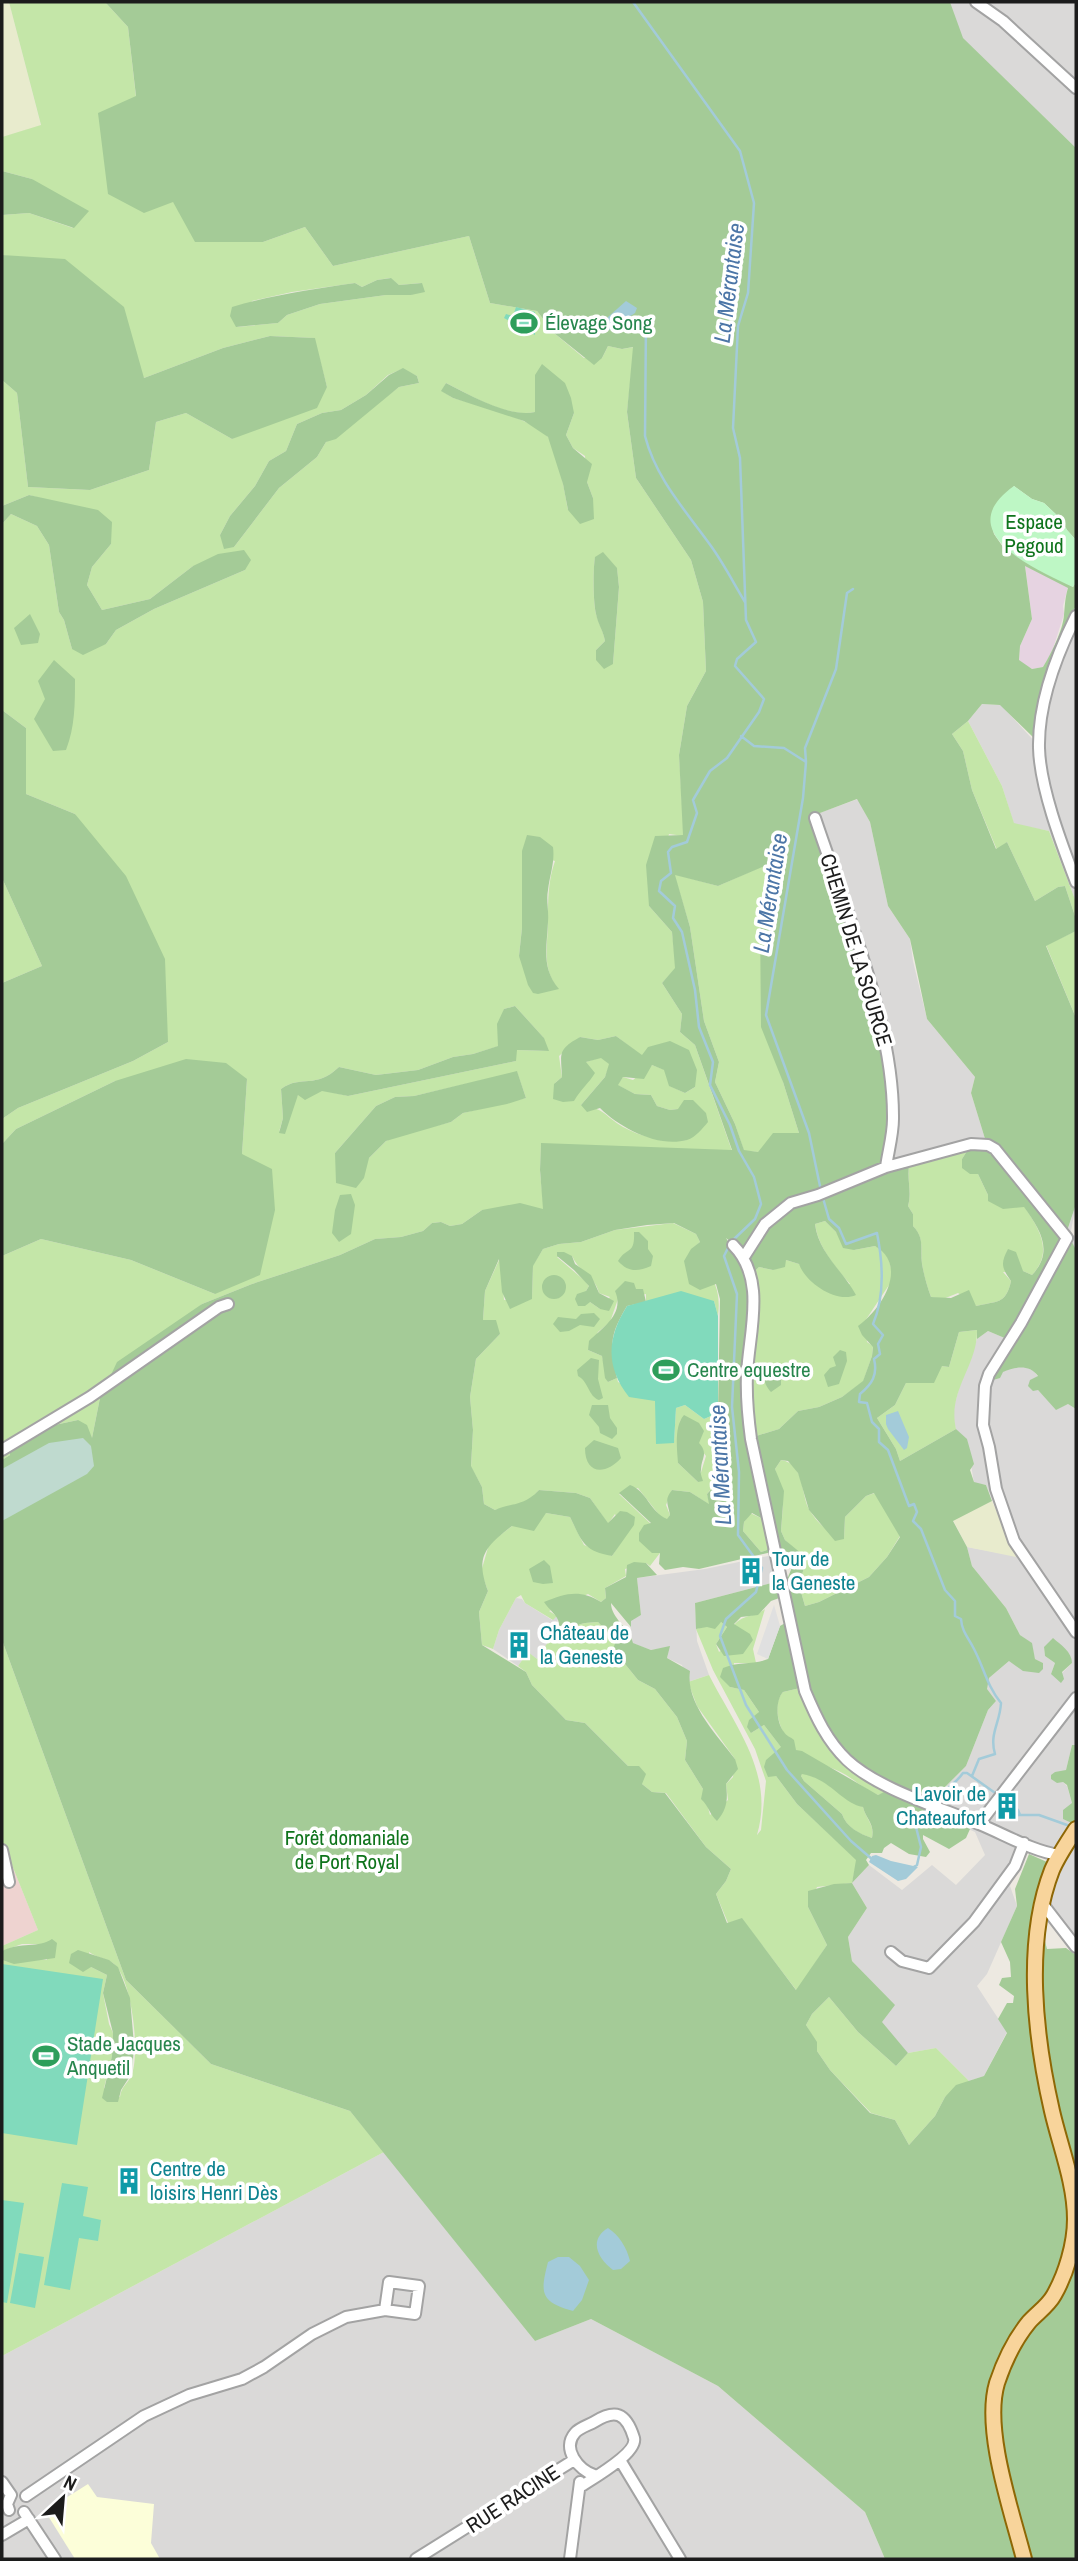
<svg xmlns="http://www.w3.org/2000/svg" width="1078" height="2561" font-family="'Archivo Narrow',sans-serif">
  <rect width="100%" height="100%" fill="#ede9e1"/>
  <path fill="#dad9d8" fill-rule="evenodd" d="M950,2H1076V148L962,38Z
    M1076,606V902L1049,831L1014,824L1002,786L968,721L982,704L1001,705L1035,742L1050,663L1068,618Z
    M858,799L870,822L888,906L910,939L913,961L927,1019L975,1077L971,1093L986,1142L876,1169L811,816Z
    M1076,1204L1071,1231L1072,1235L1076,1236V1250L1072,1243L1002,1372L1014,1367H1026L1034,1371L1038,1377V1390L1056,1409L1068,1404L1076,1409V1745H1072L1066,1770L1063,1772V1782L1067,1786L1072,1803L1074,1824L1076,1819V1942L1050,1903L1039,1901L1051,1860L1026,1849L1010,1886L1017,1906L987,1974L977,1986L1007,2032L984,2076L969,2081L936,2048L908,2053L881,2022L894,2005L852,1961L848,1937L867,1908L852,1883L869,1865L902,1890L932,1865L956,1885L985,1855L975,1832L930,1812L931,1801L966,1766L988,1710L996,1701L986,1689L989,1678L1009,1661L1043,1663L1035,1659L1031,1643L1020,1635L1006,1608L972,1566L967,1547L1016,1556L986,1485L974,1483L967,1440L956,1429L952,1414L960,1385L977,1339L988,1331L1007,1339L1066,1234ZM1044,1647L1072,1663L1062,1673L1051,1674L1055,1663L1045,1656Z
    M773,1555L779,1581L695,1603L697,1641L709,1675L688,1682L682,1665L667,1658L669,1647L651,1650L632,1643L630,1621L641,1615L637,1578L705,1569Z
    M516,1598L522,1599L525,1603L552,1620L557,1616L558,1619L552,1636L537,1659L528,1653L518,1666L493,1649L499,1630Z
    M384,2152L535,2341L591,2319L718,2386L865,2512L885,2559H2V2356Z"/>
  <path fill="#eed3d0" d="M2,1840L38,1930L2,1946Z"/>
  <path fill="#e6d3e1" d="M1025,565L1068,587L1063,606L1064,614L1052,652L1043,667L1032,669L1019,661L1020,646L1032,619Z"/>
  <path fill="#fcfed9" d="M88,2484L97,2497L154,2504L151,2543L160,2559H75L45,2511Z"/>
  <path fill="#e8ebcd" d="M2,2H9L41,126L2,137Z
    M992,1501L1016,1557L967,1547L953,1520Z"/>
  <path fill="#c4e6a8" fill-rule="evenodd" d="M9,2H105L128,27L136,97L173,202L263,242L305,227L333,266L469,236L490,303L537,311L554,333L584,358H602L608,346L622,349L634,347L627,412L636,478L691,560L703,602L706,671L687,706L679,755L684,836L669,834L649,906L672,932L676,968L662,983L682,1014L680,1032L695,1045L732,1151L541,1144L540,1173L544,1209L482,1210L462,1224L450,1226L441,1222L432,1223L423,1231L401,1237L375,1239L340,1255L252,1284L202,1304L100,1398L92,1438L97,1469L2,1555L78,1420L50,1426L9,1449L10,1455L2,1460V1256L41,1239L131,1260L215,1294L242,1154L247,1079L115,1081L16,1129L2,1144V1119L18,1108L133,1061L168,1042L75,814L26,794V728L2,710V524L11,514L37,526L49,545L59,612L64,620L72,649L106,644L116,630L154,609L245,570L193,566L150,599L102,610L87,585L92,567L111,544L54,502L29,495L2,506V380L17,393L28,487L90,490L149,470L156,422L186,413L232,439L327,387L314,338L270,336L223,348L144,378L14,257L2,255V215L29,213L73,228L32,179L2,171V137L41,125ZM390,278L399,285L422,283L411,295H386L320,304L287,315L278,323L237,327L252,301L292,292L355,283L362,287L377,280ZM402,369L417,376L419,383L399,387L326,442L317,457L279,488L234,547L220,535L230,516L255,486L269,461L286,451L297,424L322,413L341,410L366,395L388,375ZM446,383C472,396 507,418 536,412V396L574,413L566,435L573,448L585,456L587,482L593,498L568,510C565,494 558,449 548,437C531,418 477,405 453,398L442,391ZM603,553L617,569L619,587L613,664L596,650L605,641C603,630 599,624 596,614C593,603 593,569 595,558ZM522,851L555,861C548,881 548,899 548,920C548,946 541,967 558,989L519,956L522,928ZM515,1006L543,1037L548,1051L516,1050V1061L348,1096L322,1090L298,1095L279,1132L283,1118L281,1089C302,1074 315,1090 339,1067L376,1075L418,1070L453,1057L473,1054L499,1046L504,1009ZM616,1036L642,1056L695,1087L685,1093L670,1086L665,1070L652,1065L633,1080L623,1077L617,1085L635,1094L651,1095L657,1106L670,1110L678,1109L687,1140C664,1141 643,1138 623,1127C603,1115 606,1109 581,1105L605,1077L610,1064L601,1057L586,1062L554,1084L562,1077L559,1056L580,1037L598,1040ZM517,1072L526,1098L463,1113L451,1122L399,1135L386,1141L369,1158L335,1153L376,1106L395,1097L414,1096Z
    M968,721L1002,786L1014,823L1049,831L1076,902V919L1065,886L1058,887L1035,901L1007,842L997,850L972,790L963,751L952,734Z
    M774,861L760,918L783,1082L799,1133L758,1152L744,1151L735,1124L715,1082L719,1062L704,1021L690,927L674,874L718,886Z
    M2,878L42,966L2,983Z
    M1076,931V1018L1046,945Z
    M967,1151L962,1159L978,1174L988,1195L1011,1208L1017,1206H1024C1039,1229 1054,1251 1032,1275L1023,1271L1003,1272L1011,1281C1006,1305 996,1301 976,1306L958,1293L943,1299L931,1297C927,1286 924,1276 922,1264C920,1249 925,1239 913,1226V1214L908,1206C912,1192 907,1181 909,1166Z
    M825,1221L854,1250L875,1246C890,1254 890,1263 893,1279L865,1321L867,1342L873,1346L872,1356L863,1382L842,1397L819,1407L798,1411L779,1429L753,1437L749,1414L751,1275L759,1267L773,1270L786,1260L799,1264L819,1286L850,1284C835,1267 818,1247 815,1224Z
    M673,1223L696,1234L700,1242L691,1250C709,1273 722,1284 718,1316L714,1301L658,1299L646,1302V1294L618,1299L610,1322L598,1332L588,1350L602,1356L608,1382L617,1378L618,1382L655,1400L674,1442L676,1408L685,1405L704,1419L718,1413C717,1420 715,1428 715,1436C714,1465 731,1466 707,1494L710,1505L690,1492L672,1490L666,1505L670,1515L667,1520L660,1516L638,1488L619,1494L651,1524L660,1553L650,1566L646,1563L625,1569L626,1576L605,1588L606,1598L601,1602L588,1594L549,1611L557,1616L553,1620L525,1603L521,1595L516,1598L499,1630L493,1649L482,1645L479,1612L488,1591L481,1572L489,1544L512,1526L546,1513L570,1517L584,1545L612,1556L625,1536L615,1514L608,1524L590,1498L576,1493L539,1490L529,1501L495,1510L484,1504L482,1487L471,1467L473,1430L470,1397L476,1359L500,1334L483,1320L485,1291L500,1258L504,1300L532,1299L533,1265L543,1249L559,1244L581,1242L615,1230ZM572,1256C579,1272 595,1276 599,1293L610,1297L600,1309L590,1302L586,1291L589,1286L585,1281L557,1257ZM680,1420L706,1456L698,1482L678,1463Z
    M977,1330C978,1365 947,1391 956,1429L900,1461L896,1449L877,1418L895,1405L906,1383L942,1366L949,1367L959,1332Z
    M781,1460C806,1464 800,1495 810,1511C819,1525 829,1533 844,1539L845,1517L866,1496L875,1493L900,1536L887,1557L869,1577L819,1602L805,1606L799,1585L806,1561L785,1540L781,1531L783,1506L775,1469Z
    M750,1513L761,1518L768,1544L767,1550L761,1552L743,1531L744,1522Z
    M765,1609L753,1649L756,1663H734L730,1687L744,1690L759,1712L751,1733L764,1725L782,1748L776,1776L797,1804L857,1860L852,1883L817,1887L808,1907L827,1945L797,1991L742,1919L728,1923L716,1894L726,1881L731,1869L706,1847L666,1793L652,1792L642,1784L628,1766L585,1723L566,1720L532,1685L526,1672L518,1666L528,1652L537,1659L548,1642H564C575,1624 577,1623 598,1622L617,1641V1660L625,1664L638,1680L655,1689L677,1717L687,1741L685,1760L703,1789L710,1815L728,1800L726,1784L733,1777L735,1759L697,1706L688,1682L709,1675C735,1726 775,1774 757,1835L761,1830L766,1781L755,1749L713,1670L696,1629L721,1622L727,1627L716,1644L719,1652L744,1632L734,1625C745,1613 754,1618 765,1609Z
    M2,1640L126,1980L211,2064L350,2111L384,2152L2,2356V1960C17,1966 32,1957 47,1960L45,1944H22L2,1951V1946L38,1930L2,1840ZM89,1952C98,1959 110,1958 117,1967C132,1986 140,2051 132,2074C129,2083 121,2086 120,2097L104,2088L112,2056L113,2033L109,2024L103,1993L107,1975L91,1967Z
    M800,1688L884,1787V1793L878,1795C866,1790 857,1782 846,1775C831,1766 810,1762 797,1751C783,1739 769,1707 783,1692Z
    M802,1773C825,1778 842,1796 863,1807C866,1819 875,1825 872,1838C859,1834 846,1827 842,1814L804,1781L801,1776Z
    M829,1997L858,2032L896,2066L908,2053L936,2048L969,2081L945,2097L935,2116L909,2145L895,2120L871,2113L830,2070L817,2051L816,2042L806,2025L812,2014Z"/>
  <path fill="#a4cb97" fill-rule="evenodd" d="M105,2H950L963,38L1076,148V540L1067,530L1061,519L1044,503L1032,499L1014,486L991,522L994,534L1003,547L1073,587L1076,582V606L1068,619L1050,663L1035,739L1000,705L982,704L968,721L952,734L963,751L972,790L996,849L1007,842L1035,901L1058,887L1065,886L1076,919V931L1046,946L1076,1018V1204L1066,1234L986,1142L971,1093L975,1077L927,1019L910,939L888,906L870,822L857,799L812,816L863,974L885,1054L889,1127L886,1163L791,1200L744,1252L726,1238L747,1273L751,1309L744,1404L772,1552L699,1569L683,1567L665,1570L659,1564L660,1553H652L639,1541V1533L644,1525L651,1523L619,1493L630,1485C647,1491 650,1512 667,1519L670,1515C668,1504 664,1500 672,1490L690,1492L709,1504L707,1494L715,1485L721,1470L714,1438L718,1413L720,1299L716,1284L700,1290L689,1284L684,1261L691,1249L700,1242L696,1234L674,1223L647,1225L615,1230L581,1242L559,1244L543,1249L533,1266L532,1299L510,1309L502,1292L499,1259L485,1291L483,1320H496L500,1334L476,1359L470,1397L473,1430L471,1466L482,1487L484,1504L495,1510C513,1502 523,1507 539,1490L576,1493L590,1498L608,1523L620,1511L627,1512L635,1517L634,1525L612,1556C583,1551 582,1541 570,1517L546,1513L534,1531L512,1526C485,1547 475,1557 488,1591L479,1612L482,1645L526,1672L532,1685L566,1720L585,1723L628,1766H639L646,1774L642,1784L652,1792L665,1793L706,1847L731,1869L726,1881L716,1894L727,1923L742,1918L796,1990L827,1945L808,1907V1891L834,1884L852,1883L856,1860L797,1804L776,1776L768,1777L764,1767L766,1760L781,1747L764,1725L751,1733L747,1727L749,1720L759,1712L744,1690L730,1687L720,1677L723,1668C738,1661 753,1665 768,1659L780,1626L787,1622L800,1688L783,1692C775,1701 776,1722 784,1732C786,1736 791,1737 794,1740L796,1750L802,1751L878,1795L884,1792V1787L930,1808L931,1812L970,1829L966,1838L949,1849L923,1835V1839L930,1852L926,1857L909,1854L891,1843L884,1848L882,1853H871L866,1860L869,1865L852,1883L867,1908L848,1937L852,1961L895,2005L882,2022L908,2053L896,2066L858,2032L829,1997L812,2014L806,2025L817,2042V2051L830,2070L870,2113L895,2120L909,2145L935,2116L945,2097L956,2085L984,2076L1007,2033L998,2019L1007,2003H1013L1014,1996L999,1985L1002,1978L1011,1977L1010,1962L1001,1942L1017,1906L1015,1889L1029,1854L1047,1862L1035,1902L1047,1949L1066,1948L1076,1955V2559H885L865,2512L718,2386L591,2319L535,2341L350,2111L211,2064L126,1980L2,1640V1460L10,1455L9,1449L50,1426L78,1420L87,1425L92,1438L100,1398L117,1362L202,1304L252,1284L340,1255L375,1239L401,1237L423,1231L432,1223L441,1222L450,1226L462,1224L482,1210L520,1203L543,1209L540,1170L541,1143L732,1150L695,1045L680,1032L682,1014L662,983L675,968L672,932L649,906L646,865L655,836L683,835L679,755L687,706L706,671L703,602L691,560L636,478L627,412L633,347L622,349L608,346L602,358L594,365L554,333L537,311L490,303L469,236L333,266L305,227L263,242H195L173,202L144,213L108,194L98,113L136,96L128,27ZM1025,566L1068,588C1065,598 1065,605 1064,615C1063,630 1051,654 1043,667L1032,669L1019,660L1020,646L1032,619ZM774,862L760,918L761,1027L783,1082L799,1133H773L758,1152L744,1150L735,1124L715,1082L719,1062L704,1021L690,927L675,875L718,886ZM752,1513L761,1518L768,1545L767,1550L761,1552L743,1531L744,1522ZM802,1774C831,1779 841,1803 863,1807C866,1819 875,1824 872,1838C860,1834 846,1827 842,1814L804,1781L801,1776Z
    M2,171L32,179L89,211L74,228L29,213L2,215Z
    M2,255L65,259L124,307L144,378L223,348L270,336L315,338L327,387L317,408L232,439L186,413L156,422L149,470L90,490L28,487L17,393L2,380Z
    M391,278L399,285L422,283L425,292L411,295H386L320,304L287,315L278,323L236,327L230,316L232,307C272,295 314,289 355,283L362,287L377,280Z
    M542,364L565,383L571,398L574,413L566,435L573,448L592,464L587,482L593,498L594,519L580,524L568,510L563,484L548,437L524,421L453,398L441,391L446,383C470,395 509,418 535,412V375Z
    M403,368L417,376L419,383L399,387L336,439L326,442L317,457L279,488L234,547L224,549L220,535L230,516L255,486L269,461L286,451L297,424L322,413L341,410L366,395L389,375Z
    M29,495L98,510L112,522L111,544L92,567L87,585L102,610L150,599L193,566L218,554L244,550L251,560L245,570L154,609L116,630L106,644L83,655L72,649L64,620L59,612L49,545L37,526L11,514L2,524V506Z
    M603,552L617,568L619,587L613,664L604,669L596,660V650L605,641C603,630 598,624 596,614C593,602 593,569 595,557Z
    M30,614L40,634L38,643L21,645L14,628Z
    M54,660L75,679C75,704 75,727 66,750L53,751L34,719L45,699L38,681Z
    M2,710L26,728V794L75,814L126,876L165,959L168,1042L133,1061L18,1108L2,1119V983L42,966L2,878Z
    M527,835L540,837L553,847C555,862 550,874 548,890C546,900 549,911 548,922C547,947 541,968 559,989L538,994L533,993L528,985L519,956L522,928V851Z
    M515,1006L544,1038L549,1051L517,1050L516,1061L348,1096L322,1091L305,1100L298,1095L285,1134L279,1133L283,1118L281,1089C302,1074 315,1090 339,1067L376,1075L418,1070L453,1057L473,1054L498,1046L497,1024L504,1009Z
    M616,1036L642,1055L648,1047L670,1041L689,1050L697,1070L695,1087L685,1093L669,1086L664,1070L652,1065L644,1079L623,1077L618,1085L635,1094L651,1095L657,1106L670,1110L678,1109L684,1100H693L706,1113L708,1122C702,1129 696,1137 687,1140C658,1148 620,1128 600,1108L587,1112L581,1105L605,1077L609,1064L601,1058L586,1062L595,1073C589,1083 581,1089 574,1101L563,1102L553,1099L554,1084L562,1077C561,1053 557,1050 580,1037L598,1040Z
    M186,1059L226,1063L247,1079L242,1154L272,1169L275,1210L260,1275L215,1294L131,1260L41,1239L2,1256V1144L16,1129L115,1081Z
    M517,1071L526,1098L507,1104L463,1113L451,1122L386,1141L369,1158L364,1178L356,1188L336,1183L335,1153L376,1106L395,1097L414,1096Z
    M986,1147L993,1150L1064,1237L1007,1339L988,1331L977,1339V1330L959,1332L949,1367L942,1366L934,1383H906L895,1405L877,1418L896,1449L900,1461L956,1429L967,1439L974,1464L970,1470L974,1482L986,1485L992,1501L953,1521L967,1547L972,1566L1006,1608L1020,1635L1032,1643L1035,1659L1043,1663V1669L1039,1673L1023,1671L1009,1661L989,1678L987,1689L996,1701L988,1710L966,1766L931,1801C910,1791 886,1784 867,1772C805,1734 798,1643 783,1579L788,1577L793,1565L788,1556L777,1550L753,1437L779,1429L798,1411L819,1407L842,1397L863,1381L872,1356L873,1347L862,1335L858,1326C882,1309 909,1266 875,1246L854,1250L843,1248L836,1232L825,1221L815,1224C818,1252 843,1271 856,1295C836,1304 805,1282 799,1264L786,1260L785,1267L773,1270L759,1267L751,1275L747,1256C754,1246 760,1233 769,1224C795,1195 870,1176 909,1166C907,1181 912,1192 908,1206L913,1214V1226C925,1238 920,1249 922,1264C924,1275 927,1286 931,1297L951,1298L969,1290L976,1306C996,1301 1006,1305 1011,1281C1002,1268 1000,1264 1008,1249L1016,1252L1023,1271L1032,1275C1055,1251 1039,1228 1024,1207L1003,1209L988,1201V1195L978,1174H970L962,1168V1159L967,1151ZM781,1460L788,1461L798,1473L809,1510L835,1541L844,1539L845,1517L866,1496L874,1493L900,1537L887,1557L869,1577L819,1602L805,1606L799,1585L806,1561L802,1554L785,1540L781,1531L784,1491L775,1469Z
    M351,1194L355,1205L351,1234L339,1242L332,1233L335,1210L340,1195Z
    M634,1232H639L648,1241V1249L653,1256L651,1266C637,1272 628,1272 618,1261C627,1246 635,1255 634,1232Z
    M1072,1242L1076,1250V1409L1068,1404L1056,1410L1038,1390L1033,1391L1028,1386L1030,1380L1038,1376C1029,1364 1015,1367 1003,1372L1000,1378L993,1380L991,1374L1063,1253Z
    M557,1252H564L572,1256L575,1264L591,1275L599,1293L614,1301L609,1311L600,1309L590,1302L585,1306H578L575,1299L577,1294L586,1291L589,1286L574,1270L557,1256Z
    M542 1287a12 12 0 1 1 24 0a12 12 0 1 1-24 0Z
    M625,1281L634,1283L636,1289H643L646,1302L627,1306C609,1336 610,1345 617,1378L608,1382L605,1378L602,1356L588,1350L589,1341C603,1327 625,1314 615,1291Z
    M594,1313L600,1319L594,1327L580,1325L569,1331L560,1332L553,1324L558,1317L576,1319L581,1314Z
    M840,1350L846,1352L847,1361L839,1384L828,1387L824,1375L830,1368L836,1366L833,1357Z
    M591,1358L599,1360L598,1379L603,1398L599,1400C588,1396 589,1382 578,1376L577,1370Z
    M777,1365L781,1376V1385L771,1392C763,1383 763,1377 767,1366Z
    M592,1405H608L610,1418L617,1428V1434L612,1439L600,1433L599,1427L589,1415Z
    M684,1415L699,1423L704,1431L699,1443C709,1454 701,1458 701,1470C700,1474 702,1477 703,1481L698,1482L678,1463C677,1449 674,1426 684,1415Z
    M594,1440L618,1448L621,1458C606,1475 585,1475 585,1448Z
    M544,1560L550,1566L553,1583L543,1584L533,1582L529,1569Z
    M634,1562L646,1563L657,1575L637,1578L641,1615L631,1621V1627L611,1603C611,1618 629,1628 633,1643L651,1650L670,1646L667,1658L690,1671C685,1703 717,1735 735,1759L738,1769L726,1784C728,1800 727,1809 717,1821C709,1814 709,1806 701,1799L703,1789L685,1760L687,1741L677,1717L655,1689L638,1680L625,1664L617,1660L613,1649L616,1641L598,1622C577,1623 575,1624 564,1642H548L559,1623C557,1614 549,1610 544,1602C566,1593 580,1589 601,1602L606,1598L605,1588L626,1577L627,1565Z
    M779,1581L782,1597L771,1601L758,1615L741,1617L734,1624L750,1634L753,1640L743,1654L724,1656L716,1644L727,1627L721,1622L715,1629L707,1627L696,1629L695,1603Z
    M1053,1638C1061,1645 1072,1652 1072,1663L1062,1672L1064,1679L1061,1683L1051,1674L1055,1663L1045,1656L1044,1647Z
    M1072,1745H1076V1819L1074,1824L1063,1819V1810L1072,1803L1067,1785L1063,1782L1057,1783L1051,1779V1775L1055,1772L1066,1770Z
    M52,1939L57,1943L55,1958L14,1964L2,1960V1951C20,1942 39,1948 52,1939Z
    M78,1950L109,1960L118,1967L130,1998L134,2045L132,2073L121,2090L118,2102H107L102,2098L112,2056L113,2033L103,1993L107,1975L91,1967L83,1972L69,1963L71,1954Z"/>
  <path fill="#bfdacf" d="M83,1438L91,1446L94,1466L87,1474L2,1521V1469L49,1443Z"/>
  <path fill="#bef7c5" d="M1014,486L1032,499L1044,503L1061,519L1067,530L1076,540V582L1073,587C1035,569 949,532 1014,486Z"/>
  <path fill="#81dabc" d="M516,307L535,312V335L504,318L506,314L513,316Z
    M681,1291L714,1301L718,1316V1413L704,1419L685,1405L676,1408L674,1443L656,1444L655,1401L629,1397C605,1366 607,1338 627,1306Z
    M2,1964L103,1979L77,2145L2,2133Z
    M62,2183L88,2187L83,2216L101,2220L98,2241L79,2238L70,2290L44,2285Z
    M2,2200L24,2203L7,2303L2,2302Z
    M19,2253L44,2257L35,2308L10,2303Z"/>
  <path fill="#e0e0e0" d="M774,1605L780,1626L768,1659L757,1654Z"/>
  <path fill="#a3cbd9" d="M626,301L637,308L635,313L610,330L605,326L608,317Z
    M898,1411L909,1437L907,1448L904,1450L888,1429L886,1424V1415Z
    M876,1855L891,1861L918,1867L906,1879L898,1881L869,1862L872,1856Z
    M608,2228C619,2235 627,2248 630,2261L621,2269L613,2270C598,2259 588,2240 608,2228Z
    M558,2257H569L580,2266L589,2280L582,2300L573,2311C540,2302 540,2293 548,2262Z"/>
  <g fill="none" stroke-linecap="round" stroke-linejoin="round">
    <path stroke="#a3cbd9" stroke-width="2.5" d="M633,2L740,151L754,203L748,293L738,326L733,428L740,458L746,620L756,642L737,659L735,666L764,699L759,712L727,758L710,771L693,800L697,813L687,842L672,847L668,852L671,873L661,881L659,891L675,906L673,918L682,932L695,990L699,1027L713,1062L710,1085L730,1125L739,1151L754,1177L761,1204L755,1219L733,1240
      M646,320L645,436C656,479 686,511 711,546C724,564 734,584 745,602
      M741,736L754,746L784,748L806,762
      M821,1191L809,1133L766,1015L803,798L806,762L805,748L836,669L847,593L853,589
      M823,1198L829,1219L839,1228L846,1244L877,1233C883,1263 885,1296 873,1324L883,1335L878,1344L880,1354L874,1359C878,1375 872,1384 860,1394L859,1402L867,1403L872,1422L879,1429V1442L888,1450L909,1506L914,1504L917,1512L913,1521L921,1529L945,1590L955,1601V1616L961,1619C962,1632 968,1637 974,1649C984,1668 987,1686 1001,1703C1000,1723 989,1734 995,1754L979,1759L972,1776
      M729,1246L724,1256L737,1294L732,1407L739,1472L738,1535L762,1568L756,1592L726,1619L720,1636L746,1705L787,1770L851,1841L873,1860
      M1004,1799L1018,1810L1020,1815H1039L1067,1825
      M930,1803C943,1791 953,1787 963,1773H967L998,1795
      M1001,1816L1019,1815
      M912,1868L917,1865L921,1847L916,1827L927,1808"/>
    <defs>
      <path id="minor" d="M976,2L1003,21L1076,88
        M1076,616C1056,656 1038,702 1039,748C1040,788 1062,845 1076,882
        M815,818C845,908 894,1024 893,1119C893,1135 888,1152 886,1167
        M733,1245C767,1279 749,1332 747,1374C746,1397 748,1417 751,1439L805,1691C816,1717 827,1741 847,1760C878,1789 939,1807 979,1824C1004,1834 1032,1851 1059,1855
        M744,1257L765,1224L791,1203L818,1195L886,1167L971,1144L988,1145L995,1149L1067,1238L1021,1323L989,1374L985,1386L983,1425L989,1447L996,1489L1014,1541L1076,1632
        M2,1450L90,1397L219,1307L228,1304
        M979,1824L1076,1698
        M2,1850L9,1882
        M1042,1903L1076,1947
        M891,1952L902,1961L929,1968L974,1922L1015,1866L1024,1843
        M389,2282L419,2286L415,2314L385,2310Z
        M620,2460L680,2559
        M2,2482L11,2495
        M580,2487C592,2479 638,2453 634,2438C626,2412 615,2409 594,2422C589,2425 579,2428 575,2433C561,2449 579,2470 594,2475
        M26,2496L144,2416L189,2395L242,2379L264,2367L312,2334L346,2317L385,2310
        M9,2510L7,2504L11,2495
        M24,2512L55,2559
        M2,2535L29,2519
        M416,2559L574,2460
        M570,2559L580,2482"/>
      <path id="major" d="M1024,2559C1012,2512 983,2430 997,2383C1004,2362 1015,2339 1029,2322C1037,2313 1048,2306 1054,2295C1066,2274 1075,2244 1075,2219C1075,2183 1060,2146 1052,2111C1035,2037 1024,1942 1052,1870C1058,1856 1067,1843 1076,1829"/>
    </defs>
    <use href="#minor" stroke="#a3a3a3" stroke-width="14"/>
    <use href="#major" stroke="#8e6705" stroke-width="18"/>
    <use href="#minor" stroke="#fff" stroke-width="10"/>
    <use href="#major" stroke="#f8d49b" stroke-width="14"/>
  </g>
  <defs>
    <symbol id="stadium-bare" viewBox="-9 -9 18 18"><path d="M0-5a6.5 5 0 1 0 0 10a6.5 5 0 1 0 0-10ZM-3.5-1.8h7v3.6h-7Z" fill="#2e9e5b" stroke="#fff" stroke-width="2.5" paint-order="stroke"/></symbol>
    <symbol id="building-bare" viewBox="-9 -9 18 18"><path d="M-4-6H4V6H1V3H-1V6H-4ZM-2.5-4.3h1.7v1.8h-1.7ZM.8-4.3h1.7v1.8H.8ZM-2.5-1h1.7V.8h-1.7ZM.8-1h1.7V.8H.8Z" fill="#0f9aa8" stroke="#fff" stroke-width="2.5" paint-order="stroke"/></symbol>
  </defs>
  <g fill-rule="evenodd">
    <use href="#stadium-bare" x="505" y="304" width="38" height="38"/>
    <use href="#stadium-bare" x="647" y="1351" width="38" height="38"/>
    <use href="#building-bare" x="732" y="1552" width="38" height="38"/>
    <use href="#building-bare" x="500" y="1626" width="38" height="38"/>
    <use href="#building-bare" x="988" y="1787" width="38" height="38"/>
    <use href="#stadium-bare" x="27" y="2037" width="38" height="38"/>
    <use href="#building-bare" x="110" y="2162" width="38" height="38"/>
  </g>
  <g text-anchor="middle" stroke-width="7" stroke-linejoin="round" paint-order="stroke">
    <g font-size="21" fill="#27864d" stroke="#fff" text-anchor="start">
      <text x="545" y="330">Élevage Song</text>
      <text x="687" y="1377">Centre equestre</text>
      <text x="67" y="2051">Stade Jacques<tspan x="67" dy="24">Anquetil</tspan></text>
    </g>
    <g font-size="21" fill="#0f741c" stroke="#fff">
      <text x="1034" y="529">Espace<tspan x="1034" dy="24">Pegoud</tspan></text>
      <text x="347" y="1845">Forêt domaniale<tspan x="347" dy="24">de Port Royal</tspan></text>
    </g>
    <g font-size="21" fill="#1c1c1c" stroke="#fff">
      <text transform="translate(856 950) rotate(73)" y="7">CHEMIN DE LA SOURCE</text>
      <text transform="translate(513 2499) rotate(-33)" y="7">RUE RACINE</text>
    </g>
    <g font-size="21" fill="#0d838f" stroke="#fff" text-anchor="start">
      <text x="772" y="1566">Tour de<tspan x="772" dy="24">la Geneste</tspan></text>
      <text x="540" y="1640">Château de<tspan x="540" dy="24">la Geneste</tspan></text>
      <text x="986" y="1801" text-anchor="end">Lavoir de<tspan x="986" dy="24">Chateaufort</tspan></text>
      <text x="150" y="2176">Centre de<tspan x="150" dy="24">loisirs Henri Dès</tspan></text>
    </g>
    <g font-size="23" font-style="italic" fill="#4c76a7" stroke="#fff">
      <text transform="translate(729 283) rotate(-83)" y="8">La Mérantaise</text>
      <text transform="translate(770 893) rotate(-81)" y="8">La Mérantaise</text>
      <text transform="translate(720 1465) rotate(-93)" y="8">La Mérantaise</text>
    </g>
  </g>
  <rect width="1078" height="2561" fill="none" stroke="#1c1c1c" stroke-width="7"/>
  <g transform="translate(63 2498) rotate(26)" stroke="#ffffff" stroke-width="5" paint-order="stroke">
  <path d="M0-5L12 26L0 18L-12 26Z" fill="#1c1c1c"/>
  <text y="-10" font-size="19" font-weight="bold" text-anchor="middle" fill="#1c1c1c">N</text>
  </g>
</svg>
